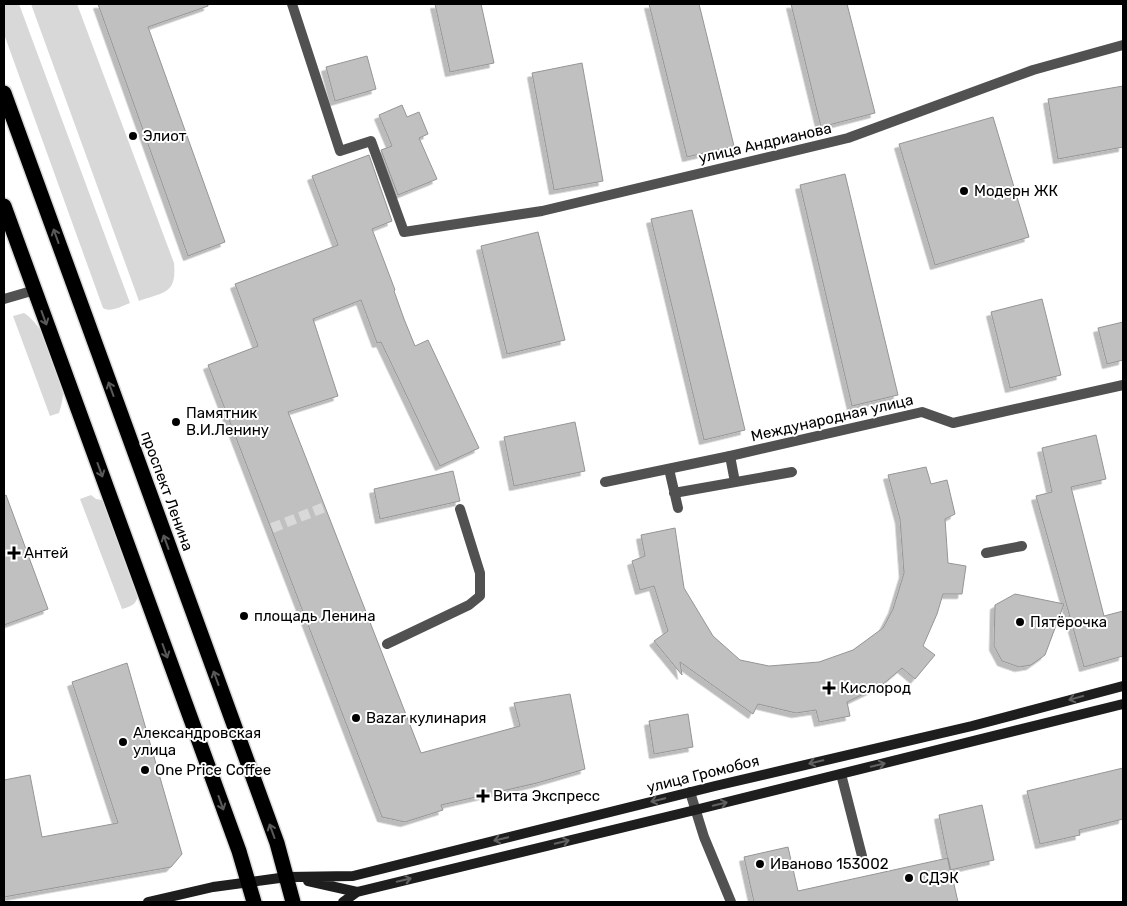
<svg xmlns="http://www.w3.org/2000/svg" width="1127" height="906" font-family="Rubik,sans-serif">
  <defs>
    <filter id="shadow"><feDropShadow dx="-4.5" dy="4.5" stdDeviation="0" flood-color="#0004"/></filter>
  </defs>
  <rect width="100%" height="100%" fill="#fff"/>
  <path fill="#d8d8d8" d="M4,4H19L130,303C122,306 110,313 103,308L4,34Z
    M31,4H77L174,263C177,294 164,292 139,301Z
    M24,313C44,325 61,370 63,393C63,400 61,406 59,413L50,416L13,316Z
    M91,495L96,499L107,501L138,592C138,604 132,606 122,609L80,499Z"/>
  <path fill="#c0c0c0" stroke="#959595" filter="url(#shadow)" d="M98,4H208V6L148,27L225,242L188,256Z
    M435,4H481L494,63L450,72Z
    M649,4H699L734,146L687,157Z
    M791,4H847L875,113L821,127Z
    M367,56L376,89L335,101L326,67Z
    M582,63L603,181L554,190L532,73Z
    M1123,86V147L1058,159L1048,99Z
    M402,105L407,117L419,112L428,134L419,138L437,179L398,195L381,150L392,146L379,115Z
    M993,117L1029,237L935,265L899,144Z
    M369,155L392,221L372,229L395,290L394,291L404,319L415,346L428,340L479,448L440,466L381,342L377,343L361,300L313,319L338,396L288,412L421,753L520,726L514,703L570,694L585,769L537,783L441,805L443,810L405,822L382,817L208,365L258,346L235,284L338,245L312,176Z
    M845,174L898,395L852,406L800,185Z
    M692,210L745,430L704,440L651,219Z
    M538,232L565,340L507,354L481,246Z
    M1042,299L1061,375L1010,388L991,312Z
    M1123,322V360L1107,364L1098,328Z
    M575,422L585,471L514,486L504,437Z
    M1096,435L1106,479L1071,487L1104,616L1123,611V656L1084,667L1036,496L1052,492L1042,448Z
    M926,467L931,484L947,480L955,514L945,519L948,563L966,566L962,594H943L937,614L923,646L935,655L915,679L902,668L882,685L847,702L850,716L819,722L816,710L796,713L758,704L753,714L680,662L682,675L654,641L668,631L654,586L640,590L632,561L645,556L641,535L675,528L684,588L713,636L740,660L769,666L819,662L853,650L883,628L893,609L904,573L900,519L888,475Z
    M453,471L460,501L380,519L374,489Z
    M6,495L48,609L4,625V496Z
    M1015,594L1064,604L1045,655L1031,665L1019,667L1002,661L994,646L995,605Z
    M127,663L182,854L171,867L4,897V780L30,775L42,837L118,823L72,682Z
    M688,714L693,747L654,754L649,721Z
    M1123,768V819L1079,830L1080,835L1040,844L1027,791Z
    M982,805L994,860L950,870L939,815Z
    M788,847L798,891L948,858L958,902H754L744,857Z"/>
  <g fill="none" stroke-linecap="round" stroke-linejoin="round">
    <path stroke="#d9d9d9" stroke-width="10" stroke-dasharray="10 5" stroke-linecap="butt" d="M272,528L325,507"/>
    <defs>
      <path id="highway" d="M4,93L277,843L293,902
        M4,206L239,851L254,902"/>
    </defs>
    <use href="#highway" stroke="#dbdbdb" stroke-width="18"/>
    <path stroke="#515151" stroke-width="10" d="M4,299L35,290
      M730,456L735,482
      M669,469L678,508
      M674,493L792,472
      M986,553L1022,546
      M387,644L469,605L480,596V573L460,509
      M841,774L862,856"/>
    <path stroke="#515151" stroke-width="10" d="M292,4L340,151L371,141L404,232L542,211L848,138L1033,70L1123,45
      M605,482L730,456L922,412L953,423L1123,385
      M690,792L704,837L731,902"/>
    <path stroke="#1e1e1e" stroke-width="10" d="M308,881L357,892
      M148,902L213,887L287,877L353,876L715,786L972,726L1123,686
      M343,902L357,892L695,810L1123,704"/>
    <use href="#highway" stroke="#000" stroke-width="15"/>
  </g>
  <defs><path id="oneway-shaft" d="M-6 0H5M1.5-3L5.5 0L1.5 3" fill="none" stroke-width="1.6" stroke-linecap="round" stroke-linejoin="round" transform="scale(1.25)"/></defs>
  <g stroke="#595959">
    <use href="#oneway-shaft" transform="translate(56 236) rotate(-110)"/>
    <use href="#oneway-shaft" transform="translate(44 318) rotate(70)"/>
    <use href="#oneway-shaft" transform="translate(111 389) rotate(-110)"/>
    <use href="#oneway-shaft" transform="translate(100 470) rotate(70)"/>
    <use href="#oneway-shaft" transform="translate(166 542) rotate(-110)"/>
    <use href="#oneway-shaft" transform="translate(165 651) rotate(70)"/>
    <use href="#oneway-shaft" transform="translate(216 678) rotate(-110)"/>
    <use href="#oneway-shaft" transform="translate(221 803) rotate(70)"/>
    <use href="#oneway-shaft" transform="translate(272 831) rotate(-110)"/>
  </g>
  <g stroke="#626262">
    <use href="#oneway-shaft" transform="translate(1076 698) rotate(165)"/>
    <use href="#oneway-shaft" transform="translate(816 762) rotate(167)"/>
    <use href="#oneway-shaft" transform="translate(878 765) rotate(-14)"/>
    <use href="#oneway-shaft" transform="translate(658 800) rotate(166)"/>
    <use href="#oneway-shaft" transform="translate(720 804) rotate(-14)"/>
    <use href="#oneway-shaft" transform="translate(501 839) rotate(166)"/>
    <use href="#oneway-shaft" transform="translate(562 842) rotate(-13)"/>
    <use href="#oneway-shaft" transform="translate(404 880) rotate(-13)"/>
  </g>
  <g fill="#000" stroke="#fff" stroke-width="2">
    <circle cx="133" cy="136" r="5"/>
    <circle cx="964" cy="191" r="5"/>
    <circle cx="176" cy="422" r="5"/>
    <path d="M11.5 545.5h5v5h5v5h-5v5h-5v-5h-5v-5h5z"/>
    <circle cx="244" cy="616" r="5"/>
    <circle cx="1020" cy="622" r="5"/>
    <path d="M826.5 680.5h5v5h5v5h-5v5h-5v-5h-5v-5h5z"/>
    <circle cx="356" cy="718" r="5"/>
    <circle cx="123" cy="742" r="5"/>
    <circle cx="145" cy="770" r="5"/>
    <path d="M480.5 788.5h5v5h5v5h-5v5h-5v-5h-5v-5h5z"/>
    <circle cx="760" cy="864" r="5"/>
    <circle cx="909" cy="878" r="5"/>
  </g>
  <g text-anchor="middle" stroke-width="4" stroke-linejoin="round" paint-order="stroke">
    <g font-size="15" fill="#000" stroke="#fff" text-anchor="start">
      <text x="143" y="141">Элиот</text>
      <text x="974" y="196">Модерн ЖК</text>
      <text x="186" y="418">Памятник<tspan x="186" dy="17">В.И.Ленину</tspan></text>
      <text x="24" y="558">Антей</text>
      <text x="254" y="621">площадь Ленина</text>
      <text x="1030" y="627">Пятёрочка</text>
      <text x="840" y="693">Кислород</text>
      <text x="366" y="723">Bazar кулинария</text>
      <text x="133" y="738">Александровская<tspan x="133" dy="17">улица</tspan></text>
      <text x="155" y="775">One Price Coffee</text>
      <text x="493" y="801">Вита Экспресс</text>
      <text x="770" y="869">Иваново 153002</text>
      <text x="919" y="883">СДЭК</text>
    </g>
    <g font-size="15" fill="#000" stroke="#fff">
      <text transform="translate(765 143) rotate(-13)" y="5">улица Андрианова</text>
      <text transform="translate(832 418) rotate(-13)" y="5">Международная улица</text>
      <text transform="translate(167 491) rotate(70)" y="5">проспект Ленина</text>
      <text transform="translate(703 774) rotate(-14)" y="5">улица Громобоя</text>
    </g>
  </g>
  <rect width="1127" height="906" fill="none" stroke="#000000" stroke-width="10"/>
</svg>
